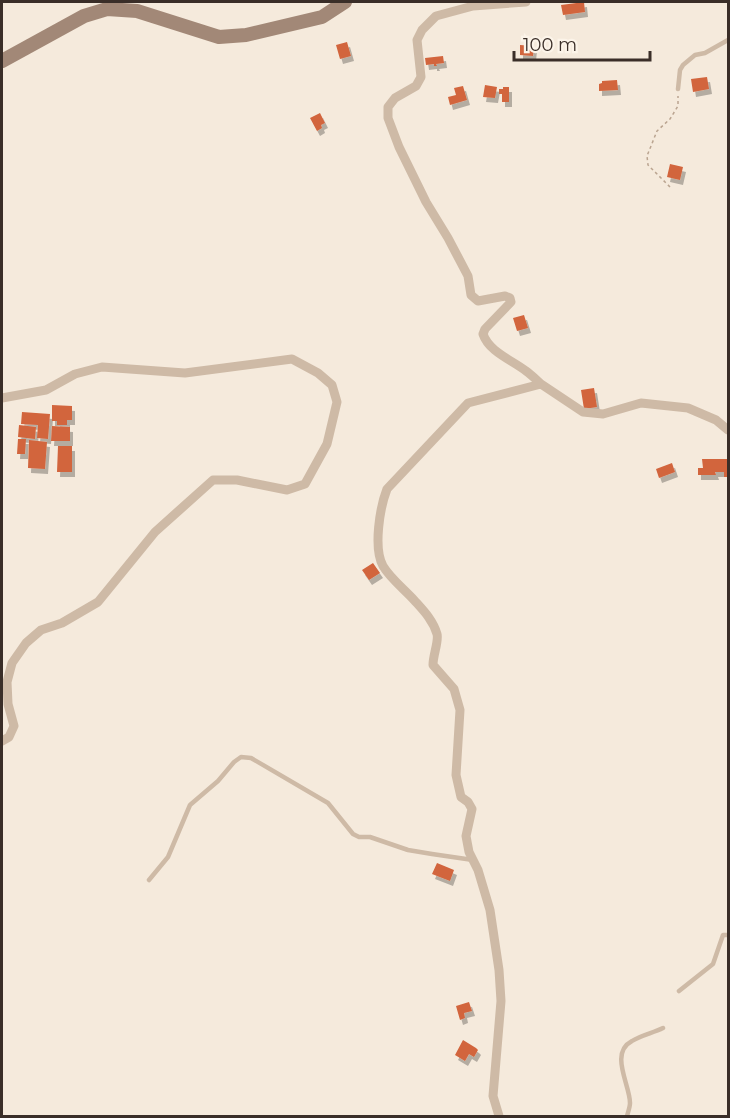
<svg xmlns="http://www.w3.org/2000/svg" width="730" height="1118" font-family="Montserrat,sans-serif">
  <defs>
    <filter id="shadow"><feDropShadow dx="3" dy="5" stdDeviation="0" flood-color="#0004"/></filter>
  </defs>
  <rect width="100%" height="100%" fill="#f5eadc"/>
  <path fill="#d2653d" filter="url(#shadow)" d="M584,2L585,12L563,15L561,5Z
    M347,42L351,56L340,59L336,45Z
    M520,45L534,46L533,56L520,55Z
    M443,56L444,63L436,64L437,66H434V64L426,65L425,58Z
    M707,77L709,89L693,92L691,79Z
    M617,80L618,90L599,91V84L602,83V81Z
    M485,85L497,87L495,98L483,97Z
    M463,86L467,100L450,105L448,97L456,95L454,88Z
    M503,87H509V102H502V94H499V89H503Z
    M320,113L325,123L321,125L322,128L317,131L310,118Z
    M670,164L683,167L680,180L667,177Z
    M524,315L528,328L517,331L513,318Z
    M594,388L597,407L584,409L581,390Z
    M52,405L72,406V420H67V425H57V421H52Z
    M22,412L50,414L48,439L37,438L38,425L21,424Z
    M19,425L36,427L35,439L18,437Z
    M52,426L70,427V441H51Z
    M18,439H26L25,454H17Z
    M29,440L47,442L45,469L28,468Z
    M58,446H72V472H57Z
    M702,459H728V477H724V472H715L716,475H698V468H703Z
    M672,463L675,472L659,478L656,469Z
    M373,563L380,573L369,580L362,570Z
    M437,863L454,870L450,881L432,874Z
    M469,1002L472,1011L464,1013L465,1018L460,1020L456,1006Z
    M463,1040L476,1048L478,1050L474,1057L469,1054L465,1061L455,1055Z"/>
  <g fill="none" stroke-linecap="round" stroke-linejoin="round">
    <path stroke="#baa490" stroke-width="1.5" stroke-dasharray="3 3" stroke-linecap="butt" d="M670,187L648,165L647,156L657,131L670,119L678,106V96"/>
    <path stroke="#cebaa6" stroke-width="4.5" d="M678,89L680,70L683,65L695,55L705,53L728,40
      M149,880L168,857L190,805L218,781L234,762L241,757L251,758L328,803L353,834L359,837H370L408,850L432,854L473,860
      M679,991L713,964L723,935H728
      M627,1116C628,1112 630,1107 630,1103C630,1085 609,1053 632,1041C641,1035 653,1033 663,1028"/>
    <path stroke="#cebaa6" stroke-width="9" d="M526,2L473,6L436,16L422,30L417,40L421,77L416,86L395,98L388,107V118L399,147L426,202L448,238L468,276L471,295L478,301L505,296L510,298L511,302L485,329L483,334C489,352 512,360 526,371C532,375 536,380 541,384
      M2,398L46,390L75,374L102,367L185,373L292,359L318,373L332,385L337,402L327,444L305,484L287,490L237,480H213L155,532L98,602L62,623L41,630L26,643L12,663L7,682L8,704L14,726L9,737L2,741
      M499,1116L493,1096L501,1001L499,970L490,910L478,870L469,852L466,836L472,809L468,802L461,797L456,775L460,710L454,689L433,665C433,655 439,641 437,634C433,620 423,610 414,600C404,589 390,578 383,566C373,548 380,507 387,489L468,403L541,384L583,412L603,414L641,403L688,408L716,420L728,430"/>
    <path stroke="#a28877" stroke-width="14" d="M2,61L84,16L107,9L137,11L219,37L246,35L322,17L345,2"/>
  </g>
  <rect width="730" height="1118" fill="none" stroke="#3a2e28" stroke-width="6"/>
  <path d="M514 51v9h136v-9" fill="none" stroke="#3a2e28" stroke-width="3"/>
  <text x="523" y="51" font-size="18" fill="#3a2e28" stroke="#fcf4e9" stroke-width="4.5" paint-order="stroke">100 m</text>
</svg>
